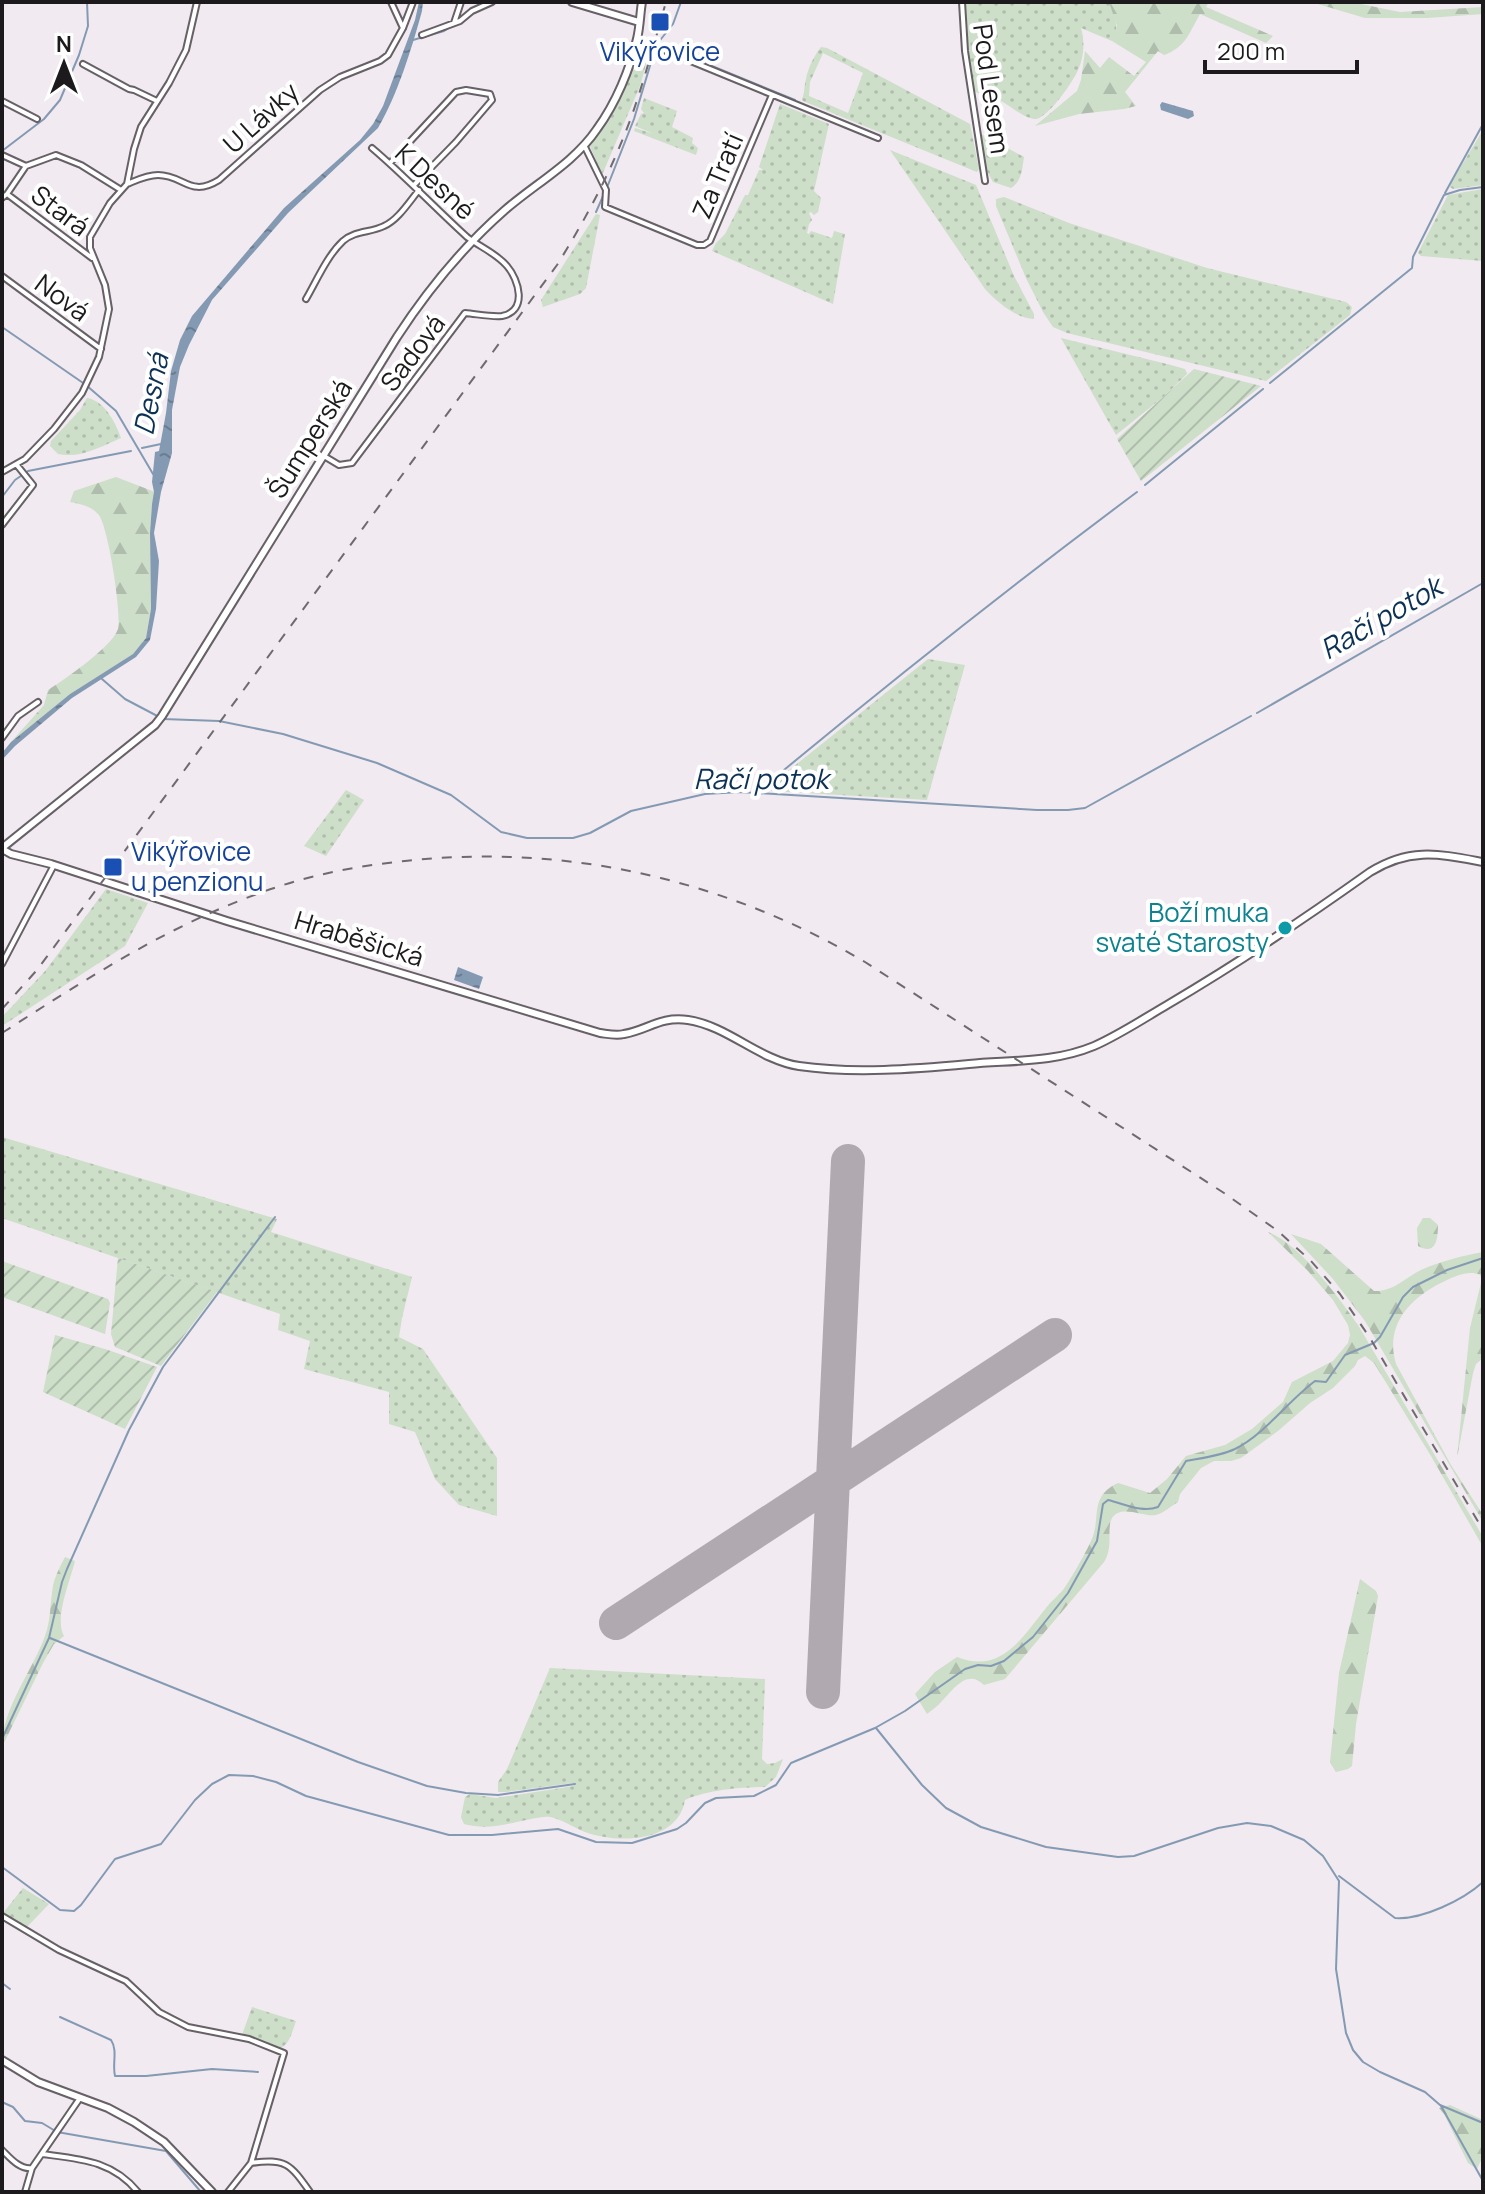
<svg xmlns="http://www.w3.org/2000/svg" width="1485" height="2194" font-family="Manrope,sans-serif">
  <defs>
    <pattern id="grass-dots" width="8" height="8" patternUnits="userSpaceOnUse" patternTransform="scale(2)"><rect width="8" height="8" fill="#cddec9"/><path d="M2 2h.1M6 6h.1" fill="none" stroke="#afbeac" stroke-width="1.8" stroke-linecap="round"/></pattern>
    <pattern id="forest-firs" width="22" height="20" patternUnits="userSpaceOnUse" patternTransform="scale(2)"><rect width="22" height="20" fill="#cddec9"/><path d="M5 1l3.5 6h-7zM16 11l3.5 6h-7z" fill="#afbeac"/></pattern>
    <pattern id="garden-furrows" width="10" height="10" patternUnits="userSpaceOnUse" patternTransform="scale(2)"><rect width="10" height="10" fill="#cddec9"/><path d="M-1 1l2-2M0 10L10 0M9 11l2-2" fill="none" stroke="#afbeac"/></pattern>
    <pattern id="water-ripples" width="26" height="14" patternUnits="userSpaceOnUse" patternTransform="scale(2)"><rect width="26" height="14" fill="#849ab3"/><path d="M2 4q2-2 4 0t4 0M15 11q2-2 4 0t4 0" fill="none" stroke="#6b7d91"/></pattern>
  </defs>
  <rect width="100%" height="100%" fill="#f1eaf1"/>
  <path fill="url(#grass-dots)" fill-rule="evenodd" d="M965,2H1109C1114,15 1119,26 1115,40L1112,41L1081,28C1085,41 1084,58 1078,70C1073,82 1046,121 1034,119C1021,116 1012,107 1001,101C996,99 977,92 972,91Z
    M642,44L651,47L640,86L602,175L590,146L610,117L630,75Z
    M821,47L827,48L970,124L979,169L977,172L803,101L802,99C805,92 804,87 806,79C808,68 814,56 821,47ZM823,53L863,73L848,113L809,96L810,82Z
    M644,98L677,111L672,127L693,138L692,143L698,148L696,155L634,131L635,128L654,134L635,126L641,114L644,113L641,109Z
    M780,104L829,124L814,191L821,198L818,212L814,215L811,212L809,213L812,220L809,224L807,233L809,234L811,231L832,238L834,231L845,234L833,304L712,251L716,243L725,234L745,195H748L759,170H763L759,167Z
    M1483,130V185L1453,189L1450,187L1451,183Z
    M979,133L1024,157C1022,169 1022,181 1011,188L993,182L987,171Z
    M890,150L976,185L1014,276L1034,314V319C1017,319 996,301 985,289Z
    M1483,189V261L1421,256L1418,253L1448,195Z
    M1004,197L1069,223L1207,268L1346,302L1352,307L1350,315L1266,381L1067,333L1053,327L1043,312L1026,278L996,206V199Z
    M596,214L600,215L586,288L580,294L543,307L541,300Z
    M1061,338L1171,365L1185,369L1187,374L1162,398L1116,435Z
    M87,398C104,400 116,423 121,438C102,446 80,459 58,454L50,446L51,441L80,410Z
    M928,659L965,665L927,800L771,791L770,787L773,783Z
    M346,790L364,800L326,856L304,846Z
    M106,889L148,903L125,946L2,1026V1017L46,970Z
    M2,1137L277,1219L271,1232L412,1277L402,1318L399,1337L423,1349L497,1458V1516L459,1505L435,1479L415,1432L389,1424V1392L304,1369L310,1341L278,1330L280,1314L2,1218Z
    M550,1668L765,1679L762,1759L767,1764L775,1763L783,1759L776,1777L765,1787C740,1787 707,1790 685,1800C678,1843 617,1844 585,1832C574,1828 562,1819 550,1817C543,1816 533,1819 526,1820C504,1825 486,1830 464,1824L461,1817L465,1797L470,1794L496,1798L574,1786L573,1783L565,1784L506,1792H498V1782L507,1769Z
    M23,1888L49,1904L26,1928L3,1913Z
    M252,2007L296,2021C292,2032 290,2044 279,2049L242,2035Z"/>
  <path fill="url(#forest-firs)" d="M1109,2H1209L1206,7L1273,36L1266,43L1200,14C1189,33 1186,47 1164,55L1158,51L1125,92L1136,106L1124,109L1079,114L1035,126L1077,91L1081,80L1085,51L1100,68L1109,57L1134,76L1146,62L1112,41L1115,39L1117,26Z
    M1311,2H1351L1400,12L1483,7V14L1427,18H1365Z
    M116,477L155,492L152,504L150,533L151,609L146,638L133,654L70,694L11,742L44,705L48,690C64,680 112,647 118,629C122,616 108,523 98,514C91,506 80,504 70,502L74,491Z
    M1423,1218H1430L1438,1225C1438,1239 1436,1256 1418,1246L1417,1228Z
    M1268,1232C1301,1245 1338,1297 1358,1325L1483,1537V1547L1431,1456L1374,1363L1365,1356L1358,1360L1355,1366L1333,1388L1310,1403L1278,1431L1241,1458L1231,1461H1214L1201,1468L1180,1494L1178,1502C1171,1506 1164,1513 1156,1515C1143,1517 1121,1504 1112,1518C1106,1530 1114,1546 1104,1562L1005,1679L984,1685C967,1668 953,1690 942,1701C938,1706 932,1710 927,1714L915,1694L935,1672L957,1657C1002,1675 1023,1636 1046,1608C1051,1601 1058,1596 1063,1590C1071,1579 1085,1554 1091,1541C1102,1518 1088,1497 1118,1483L1150,1493L1167,1479L1186,1456L1225,1445L1252,1429L1283,1402L1292,1382L1333,1361L1348,1343L1350,1335L1348,1325L1333,1300L1308,1271Z
    M1291,1234L1321,1244L1374,1291C1393,1292 1405,1278 1421,1270C1441,1261 1462,1256 1483,1252V1358L1476,1364L1473,1373L1457,1458L1470,1328L1482,1279L1480,1275C1469,1270 1456,1276 1445,1281C1411,1297 1384,1324 1396,1364L1451,1465L1483,1515V1522L1365,1321L1333,1279Z
    M65,1557L75,1561C70,1581 54,1619 64,1636L54,1644L43,1663L2,1747C2,1708 32,1672 45,1636C51,1620 50,1603 53,1586C55,1576 60,1567 65,1557Z
    M1360,1579L1376,1591L1378,1596L1356,1724L1352,1766L1348,1769L1336,1772L1330,1762L1339,1673Z
    M1450,2105L1483,2120V2156L1477,2169L1468,2163L1444,2114L1439,2108Z"/>
  <path fill="url(#garden-furrows)" d="M1194,369L1261,386L1141,481L1117,439Z
    M118,1258L217,1292L161,1366L115,1347L111,1334Z
    M2,1261L108,1299L110,1303L105,1334L2,1297Z
    M55,1335L105,1349L157,1367L125,1429L43,1392Z"/>
  <path fill="url(#water-ripples)" d="M419,2H423L422,11C412,48 397,96 378,128L288,213L212,300L189,345L180,367L172,410V453L161,492L154,533L159,561L156,609L150,640L136,657L72,698L15,746L2,760V753L11,742L70,694L133,654L146,638L151,609L150,533L152,504L154,492L152,482L155,452L159,451L166,413L171,371L180,340L192,316L284,208L360,140L373,124L383,106L415,20Z
    M1162,102L1193,111L1194,116L1188,119L1161,110L1160,105Z
    M458,967L483,977L479,989L454,980Z"/>
  <g fill="none" stroke-linecap="round" stroke-linejoin="round">
    <path stroke="#849ab3" stroke-width="2" d="M475,7L484,2
      M413,40L444,31L458,22
      M657,44L673,24L681,2
      M659,44L684,54
      M690,57L795,100
      M2,151L44,119L60,100L79,55L88,26L87,2
      M608,185L634,119L655,49
      M1445,193L1483,124
      M596,212L604,194
      M2,327L86,385L116,411L153,474
      M1270,383L1412,268L1413,257L1444,195L1460,190L1483,187
      M142,448L161,444
      M1145,485L1263,389
      M2,497L15,480L28,471L131,451
      M102,679L125,699L163,719L219,721L283,734L377,763L451,795L501,832L527,838H573L590,833L631,811L705,794L740,792L1037,810H1068L1085,808L1251,716
      M1257,713L1483,583
      M755,794C880,690 1007,589 1137,492
      M50,1638L358,1762L427,1786L466,1793L498,1795L575,1784
      M876,1728L922,1785L946,1808L981,1827L1046,1847L1118,1857L1134,1856L1218,1828L1247,1823L1271,1826L1304,1840L1323,1856L1339,1881L1336,1969L1346,2033L1353,2050L1363,2062L1380,2072L1425,2092L1440,2105L1483,2123
      M2,1739L49,1638L62,1582L67,1569L129,1430L163,1367L275,1217
      M2,1867L60,1910L74,1911L81,1905L115,1859L161,1844L195,1800L212,1784L229,1775L253,1776L276,1782L306,1796L449,1835H492L558,1829L596,1842L632,1843L677,1829L686,1823L705,1803L716,1798L754,1796L776,1785L791,1763L875,1728L905,1711L965,1669L978,1665L991,1666L1004,1661L1033,1637L1068,1593L1097,1541L1103,1504L1108,1500C1125,1504 1142,1513 1158,1507L1186,1461C1202,1458 1220,1456 1235,1449C1266,1433 1287,1402 1315,1381L1326,1382L1345,1355L1374,1343L1380,1337L1403,1297L1413,1287L1447,1270L1483,1258
      M1339,1876L1395,1918C1422,1920 1463,1900 1483,1882
      M2,1983L10,1989
      M60,2017L111,2040C118,2050 112,2065 115,2076H146L212,2069L258,2072
      M2,2102L13,2107L25,2121L42,2123L57,2132L166,2151L201,2192
      M1441,2106L1483,2181"/>
    <path stroke="#b0aab0" stroke-width="34" d="M616,1623L1055,1335
      M823,1692L848,1161"/>
    <defs>
      <path id="minor" d="M391,2L403,28
        M962,2L965,51L985,181
        M454,23L461,2
        M422,35L460,21L472,11L492,2
        M637,39L878,138
        M83,64L129,89L134,90L157,101
        M2,101L37,119
        M584,145L606,190L605,207L697,245H704L710,241L772,95
        M2,155L26,166L56,155L81,165L121,190
        M390,163L456,92L466,90L490,94L492,100L456,142L414,185
        M127,184C137,180 147,175 158,175C184,175 190,198 219,180L320,90L340,77L380,61L388,55L403,28L413,2
        M7,194L26,166
        M2,198L7,194L92,258
        M2,276L101,349
        M306,299C317,280 327,256 343,241C356,230 370,233 384,226C398,220 409,202 419,190
        M324,456L339,465L352,463L465,313C477,314 490,317 502,316C528,311 519,280 507,266C496,253 480,247 467,237C435,208 405,176 372,148
        M2,472L25,459L54,429L82,393L99,357L109,309L105,285L90,248V237L110,203L127,184L134,149L141,127L169,83L186,50L197,2
        M2,525L33,485L16,464
        M2,738L18,716L38,702
        M2,964L54,865
        M2,1916L59,1950L126,1981L159,2012L188,2027L249,2039L284,2053L251,2163L228,2192
        M2,2150C10,2158 20,2170 32,2168
        M42,2154C79,2159 112,2160 138,2192
        M251,2163C286,2158 290,2164 310,2192
        M25,2192L32,2168L80,2098"/>
      <path id="tertiary" d="M572,2L639,22
        M2,848L155,725L162,716L397,337C427,291 464,246 505,210C536,183 574,163 597,129C616,103 630,69 637,39C640,27 640,14 642,2
        M2,849L11,854L51,864L227,921L600,1033C608,1034 616,1036 624,1034C648,1030 660,1016 688,1020C728,1026 759,1060 799,1066C854,1074 914,1069 969,1064C1011,1060 1053,1063 1094,1046C1119,1035 1143,1019 1167,1005C1237,964 1304,919 1370,872C1410,847 1439,854 1483,862"/>
      <path id="secondary" d="M2,2060L38,2082L108,2108L134,2122L164,2142L212,2192"/>
    </defs>
    <use href="#minor" stroke="#676067" stroke-width="8"/>
    <use href="#tertiary" stroke="#676067" stroke-width="10"/>
    <use href="#secondary" stroke="#676067" stroke-width="10"/>
    <use href="#minor" stroke="#fff" stroke-width="4"/>
    <use href="#tertiary" stroke="#fff" stroke-width="6"/>
    <use href="#secondary" stroke="#fff" stroke-width="6"/>
    <path stroke="#6e6a6e" stroke-width="2" stroke-dasharray="10 10" stroke-linecap="butt" d="M2,1009L37,970L557,265C587,217 613,168 632,115C645,78 655,40 666,2
      M2,1033C85,980 164,928 257,894C305,876 355,866 405,861C567,843 726,880 865,962L1224,1193L1278,1231L1311,1261L1340,1294L1370,1338L1483,1530"/>
  </g>
  <g fill="#1a4fb4" stroke="#fff" stroke-width="3">
    <rect x="650" y="12" width="20" height="20" rx="4"/>
    <rect x="103" y="857" width="20" height="20" rx="4"/>
  </g>
  <circle fill="#0f9aa8" stroke="#fff" stroke-width="3" cx="1285" cy="928" r="8"/>
  <g text-anchor="middle" stroke-width="8" stroke-linejoin="round" paint-order="stroke">
    <g font-size="26" fill="#164399" stroke="#fff">
      <text x="660" y="61">Vikýřovice</text>
      <text x="131" y="861" text-anchor="start">Vikýřovice<tspan x="131" dy="30">u penzionu</tspan></text>
    </g>
    <g font-size="26" fill="#1c1a1c" stroke="#fff">
      <text transform="translate(991 89) rotate(82)" y="9">Pod Lesem</text>
      <text transform="translate(261 118) rotate(-42)" y="9">U Lávky</text>
      <text transform="translate(718 176) rotate(-67)" y="9">Za Tratí</text>
      <text transform="translate(435 182) rotate(43)" y="9">K Desné</text>
      <text transform="translate(60 211) rotate(37)" y="9">Stará</text>
      <text transform="translate(62 298) rotate(36)" y="9">Nová</text>
      <text transform="translate(413 353) rotate(-53)" y="9">Sadová</text>
      <text transform="translate(310 439) rotate(-58)" y="9">Šumperská</text>
      <text transform="translate(359 939) rotate(17)" y="9">Hraběšická</text>
    </g>
    <g font-size="26" fill="#0d838f" stroke="#fff" text-anchor="end">
      <text x="1269" y="922">Boží muka<tspan x="1269" dy="30">svaté Starosty</tspan></text>
    </g>
    <g font-size="28" font-style="italic" fill="#0d3154" stroke="#fff">
      <text transform="translate(151 394) rotate(-79)" y="10">Desná</text>
      <text transform="translate(1381 618) rotate(-30)" y="10">Račí potok</text>
      <text x="761" y="789">Račí potok</text>
    </g>
  </g>
  <rect width="1485" height="2194" fill="none" stroke="#1c1a1c" stroke-width="8"/>
  <g transform="translate(64 64)" stroke="#ffffff" stroke-width="6" paint-order="stroke">
  <path d="M0-6L14 30L0 20L-14 30Z" fill="#1c1a1c"/>
  <text y="-12" font-size="22" font-weight="bold" text-anchor="middle" fill="#1c1a1c">N</text>
  </g>
  <path d="M1205 60v12h152v-12" fill="none" stroke="#1c1a1c" stroke-width="4"/>
  <text x="1217" y="60" font-size="24" fill="#1c1a1c" stroke="#ffffff" stroke-width="6" paint-order="stroke">200 m</text>
</svg>
